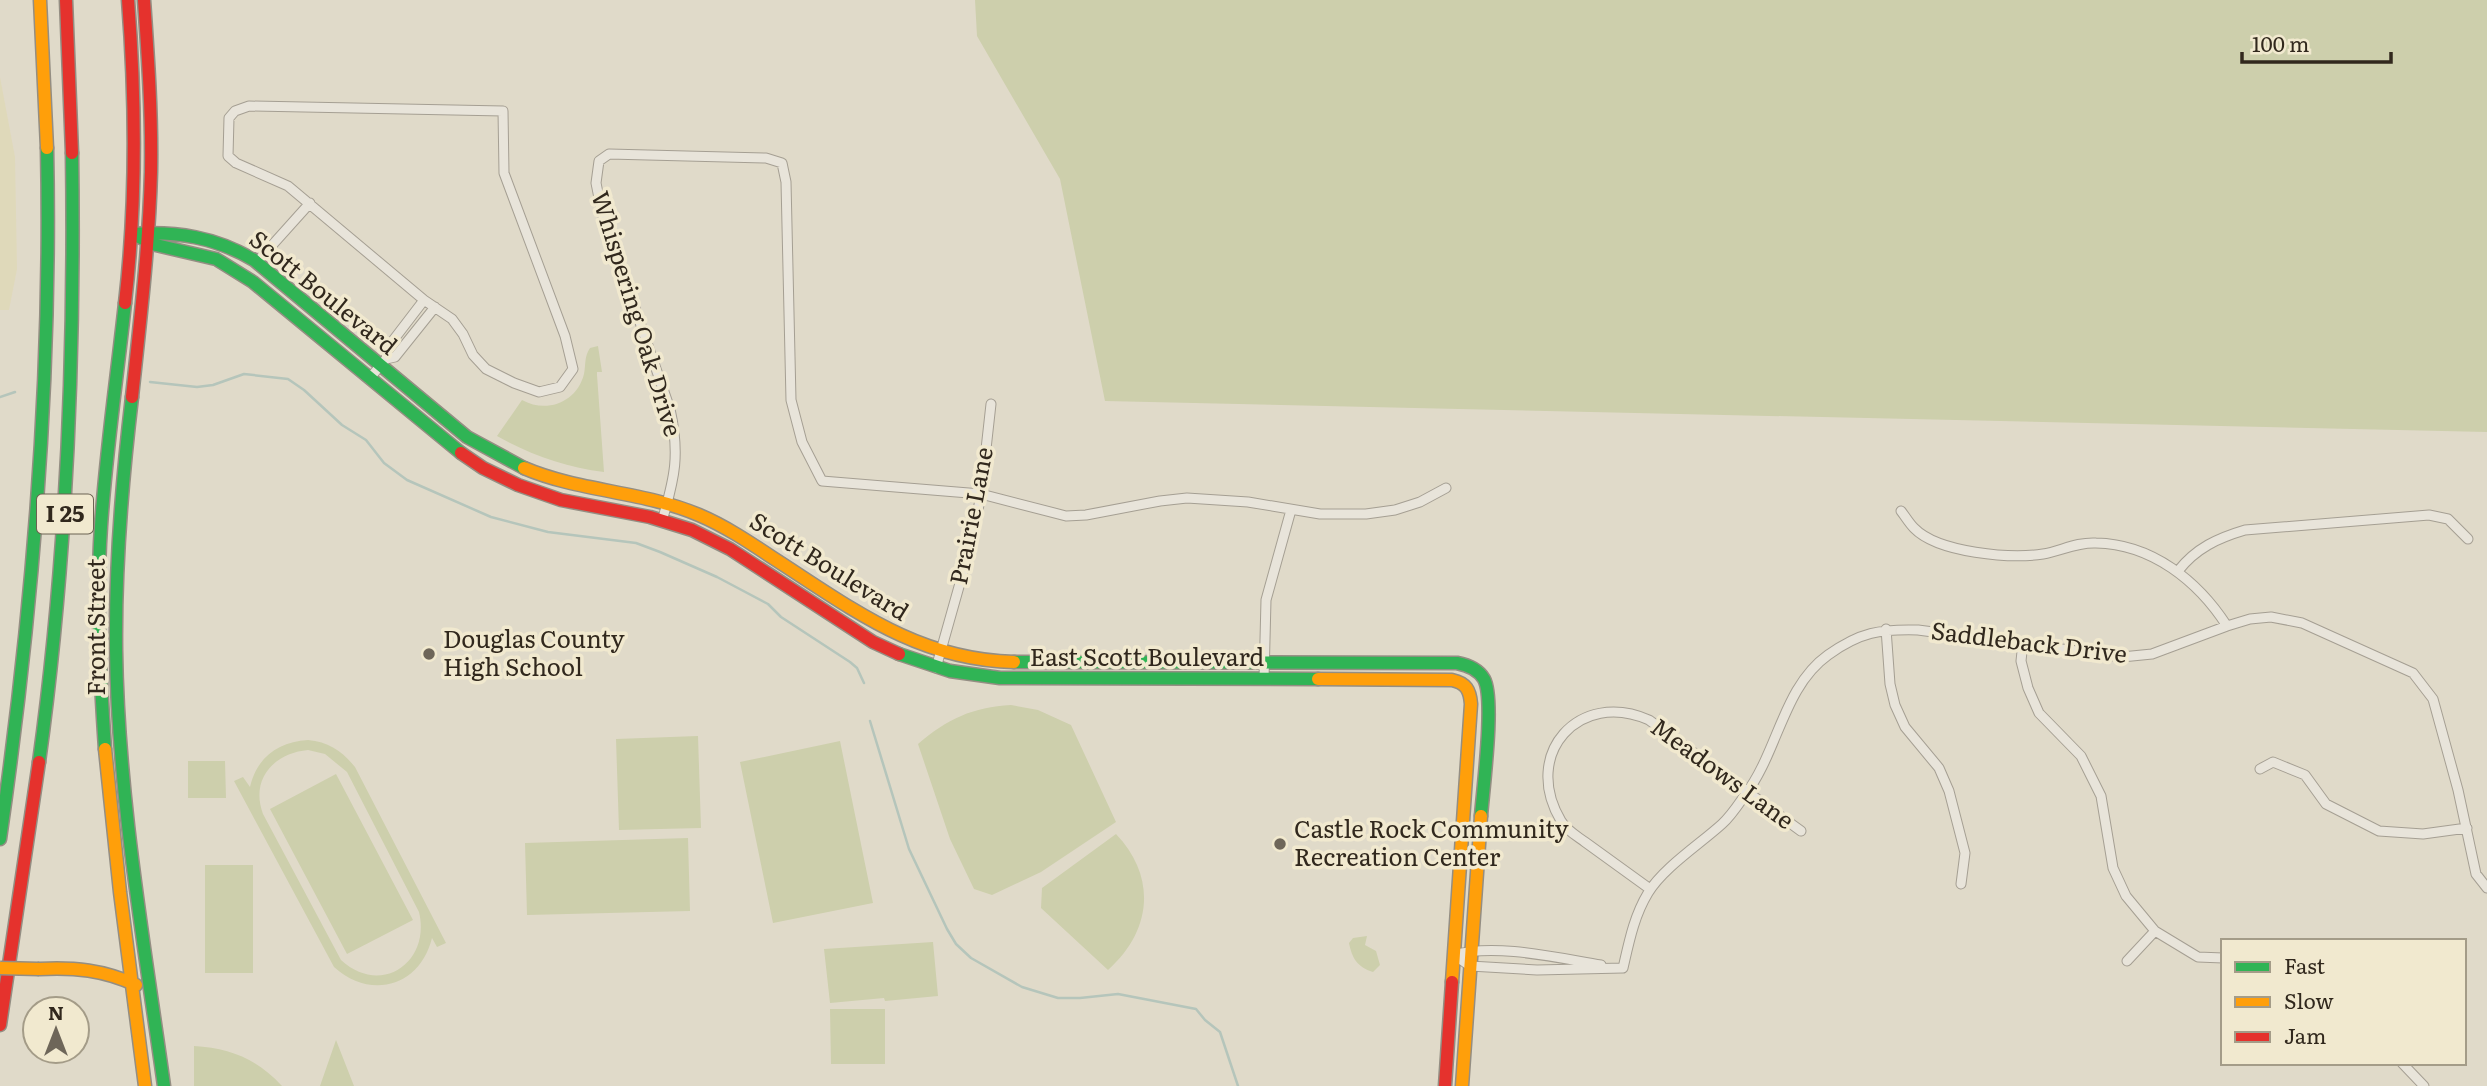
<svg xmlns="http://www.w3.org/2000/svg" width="2487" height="1086" font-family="Literata,serif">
  <rect width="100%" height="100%" fill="#e0dac9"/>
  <path fill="#dfd9ba" d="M0,77L15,157L17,269L9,310H0Z"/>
  <path fill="#cdcfac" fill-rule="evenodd" d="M975,0H2487V432L1105,401L1060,179L977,36Z
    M598,346L602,372H597V375L604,472C566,467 531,455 497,436L522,400C547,414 577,402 584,374C586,364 584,357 590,348Z
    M1011,705L1038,710L1071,725L1116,822L1041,872L992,895L974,889L950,839L918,744C947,719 973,707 1011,705Z
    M698,736L701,828L619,830L616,739Z
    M308,740C329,742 342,751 355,767L446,943L437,947L432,938C420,987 370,1000 334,967L234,781L243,777L250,787C257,757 278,742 308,740ZM308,750L325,754L347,772L419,912C431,962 381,997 341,960L263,814C250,779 274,753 308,750Z
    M840,741L873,903L773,923L740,762Z
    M188,761H225L226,798H188Z
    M336,774L413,920L347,954L270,809Z
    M1116,834C1157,877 1152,931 1108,970L1041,908L1042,888Z
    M688,838L690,911L527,915L525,843Z
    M205,865H253V973H205Z
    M1367,936L1365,945L1376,951L1380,965L1373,972C1357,967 1352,958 1349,943L1353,938Z
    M933,942L938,996L885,1001L884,998L830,1003L824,949Z
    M830,1009H885V1064H831Z
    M336,1040L354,1086H320Z
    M194,1046C230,1048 257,1059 282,1086H194Z"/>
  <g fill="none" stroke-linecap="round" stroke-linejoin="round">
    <path stroke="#b5c5bb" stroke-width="2.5" d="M150,382L197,387L213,385L244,374L288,379L304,390L342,425L366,440L384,463L407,480L491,517L548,532L636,543L660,552L717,577L768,604L781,617L850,662L857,668L864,683
      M0,397L15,392
      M870,721L909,849L947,929L956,944L971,958L1022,987L1058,998H1080L1118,994L1196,1009L1205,1020L1220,1032L1238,1086"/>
    <defs>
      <path id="street" d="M249,106L503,111L504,173L565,336L573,369L560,387L539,392L514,383L486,369L473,355L463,334L452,319L424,300L288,186L236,163L228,156L229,118L235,111Z
        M257,262L310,203
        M386,359L395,357L435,307
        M369,379L386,359L388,347L424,300
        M1901,511C1905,516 1909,523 1914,528C1938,553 2011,559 2043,554C2061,551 2076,542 2096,543C2152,544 2198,581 2227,626
        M662,521C675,477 680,454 670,409L602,213L596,183L599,161L609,154L766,158L782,163L786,182L791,400L802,442L822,481L981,494L1066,516L1086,515L1160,501L1187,498L1248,502L1320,514H1366L1395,510L1420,502L1446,488
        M2178,571C2196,548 2218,538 2245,530L2429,515L2448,519L2468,539
        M1886,629L1890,684L1895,705L1905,727L1939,768L1949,791L1965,853L1961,884
        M2023,642L2021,661L2028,688L2039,713L2081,756L2101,796L2113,868L2126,896L2155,931L2198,957L2223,958
        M936,668L973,537L981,494L991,404
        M1264,679L1266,600L1291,510
        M2260,769L2273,762L2305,775L2326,804L2379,831L2423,834L2467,828
        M1650,889C1629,874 1607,858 1585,842C1577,836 1566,830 1561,821C1521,754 1579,689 1649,720L1801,831
        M1454,955L1470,966L1537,970L1623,968
        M1454,955C1495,943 1558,958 1601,965
        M2127,961L2155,931
        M1623,968C1629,942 1634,916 1648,893C1663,868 1700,844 1722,824C1731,816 1738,805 1745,795C1778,752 1783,687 1828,655C1860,632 1880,629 1918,630L2122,657L2152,654L2227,626L2250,619L2271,617L2302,623L2413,673L2433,699L2458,790L2476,874L2487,888
        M2402,1063L2424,1086"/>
      <path id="fast" d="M132,234C177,231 215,237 254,260L467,437L524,468
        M133,234L156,245L216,259L253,282L461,453
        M132,397C122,481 115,565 116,650C118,796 144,942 164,1086
        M899,654L950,671L1000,678L1318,679
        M1014,662L1457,663C1468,665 1478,669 1484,679C1495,699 1483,789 1481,816
        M105,749C100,675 96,600 101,526C106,451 117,377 125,303
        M39,762C67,560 75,357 72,153
        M0,839C33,609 52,380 47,148"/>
      <path id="slow" d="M40,0L47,148
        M524,468C580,492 643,491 699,515C725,526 749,542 773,558C851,608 917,660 1014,662
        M1318,679L1452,680C1466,683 1470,690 1471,704L1452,982
        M105,749L120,892L145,1086
        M39,969C74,967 104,970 136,985
        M1462,1086L1481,816"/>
      <path id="jam" d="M66,0L72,153
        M125,303C137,200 136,103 128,0
        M132,397C140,322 149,247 151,172C152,114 148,57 144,0
        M461,453L483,468L518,485L561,500L650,517L692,530L730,549L873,642L899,654
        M0,1025L39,762
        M1445,1086L1452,982"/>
    </defs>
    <use href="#street" stroke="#a59f93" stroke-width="11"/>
    <use href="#fast" stroke="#948e83" stroke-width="15"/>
    <use href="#slow" stroke="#948e83" stroke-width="15"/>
    <use href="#jam" stroke="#948e83" stroke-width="15"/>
    <use href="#street" stroke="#e8e4da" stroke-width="9"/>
    <use href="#fast" stroke="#30b455" stroke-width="12"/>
    <use href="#slow" stroke="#ff9f0a" stroke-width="12"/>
    <use href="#jam" stroke="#e5322d" stroke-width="12"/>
    <defs>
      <path id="slow-bridge" d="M0,968L39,969"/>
    </defs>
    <use href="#slow-bridge" stroke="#948e83" stroke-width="15" stroke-linecap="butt"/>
    <use href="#slow-bridge" stroke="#ff9f0a" stroke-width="12"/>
  </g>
  <g fill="#6e6659" stroke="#f1e9cf" stroke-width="2.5">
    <circle cx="429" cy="654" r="7"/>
    <circle cx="1280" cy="844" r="7"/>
  </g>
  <g text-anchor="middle" stroke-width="7" stroke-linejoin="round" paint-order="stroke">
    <rect fill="#f1e9cf" stroke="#6b6252" stroke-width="2" x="37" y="494.5" width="56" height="39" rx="5"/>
    <g font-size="23" font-weight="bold" fill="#31281d">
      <text x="65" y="522">I 25</text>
    </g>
    <g font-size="24" fill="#31281d" stroke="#f1e9cf">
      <text transform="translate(323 293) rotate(39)" y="8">Scott Boulevard</text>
      <text transform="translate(636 314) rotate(73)" y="8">Whispering Oak Drive</text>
      <text transform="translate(972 516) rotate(-79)" y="8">Prairie Lane</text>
      <text transform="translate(829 567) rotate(32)" y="8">Scott Boulevard</text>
      <text transform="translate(97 627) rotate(-90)" y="8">Front Street</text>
      <text transform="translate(2029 643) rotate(7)" y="8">Saddleback Drive</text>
      <text x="1147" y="666">East Scott Boulevard</text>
      <text transform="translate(1722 774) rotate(36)" y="8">Meadows Lane</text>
    </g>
    <g font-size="24" fill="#31281d" stroke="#f1e9cf" text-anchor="start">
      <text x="443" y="648">Douglas County<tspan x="443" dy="28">High School</tspan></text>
      <text x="1294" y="838">Castle Rock Community<tspan x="1294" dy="28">Recreation Center</tspan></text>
    </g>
  </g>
  <rect x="2221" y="939" width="245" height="126" fill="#f1e9cf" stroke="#a49c88" stroke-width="2"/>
  <rect x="2235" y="962" width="35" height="10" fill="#30b455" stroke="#a49c88" stroke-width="2"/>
  <text x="2284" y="974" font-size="21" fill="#31281d">Fast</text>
  <rect x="2235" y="997" width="35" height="10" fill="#ff9f0a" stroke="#a49c88" stroke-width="2"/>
  <text x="2284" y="1009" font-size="21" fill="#31281d">Slow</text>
  <rect x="2235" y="1032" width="35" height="10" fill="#e5322d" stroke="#a49c88" stroke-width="2"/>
  <text x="2284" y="1044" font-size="21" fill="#31281d">Jam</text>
  <g transform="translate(56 1030)"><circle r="33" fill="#f1e9cf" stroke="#a49c88" stroke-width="2"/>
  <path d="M0-5L12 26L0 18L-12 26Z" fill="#6e6659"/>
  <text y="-10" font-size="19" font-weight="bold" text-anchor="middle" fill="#31281d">N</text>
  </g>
  <path d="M2242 52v10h149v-10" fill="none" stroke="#31281d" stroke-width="3.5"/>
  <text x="2252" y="52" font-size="21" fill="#31281d" stroke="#f1e9cf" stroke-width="5" paint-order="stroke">100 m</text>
</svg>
